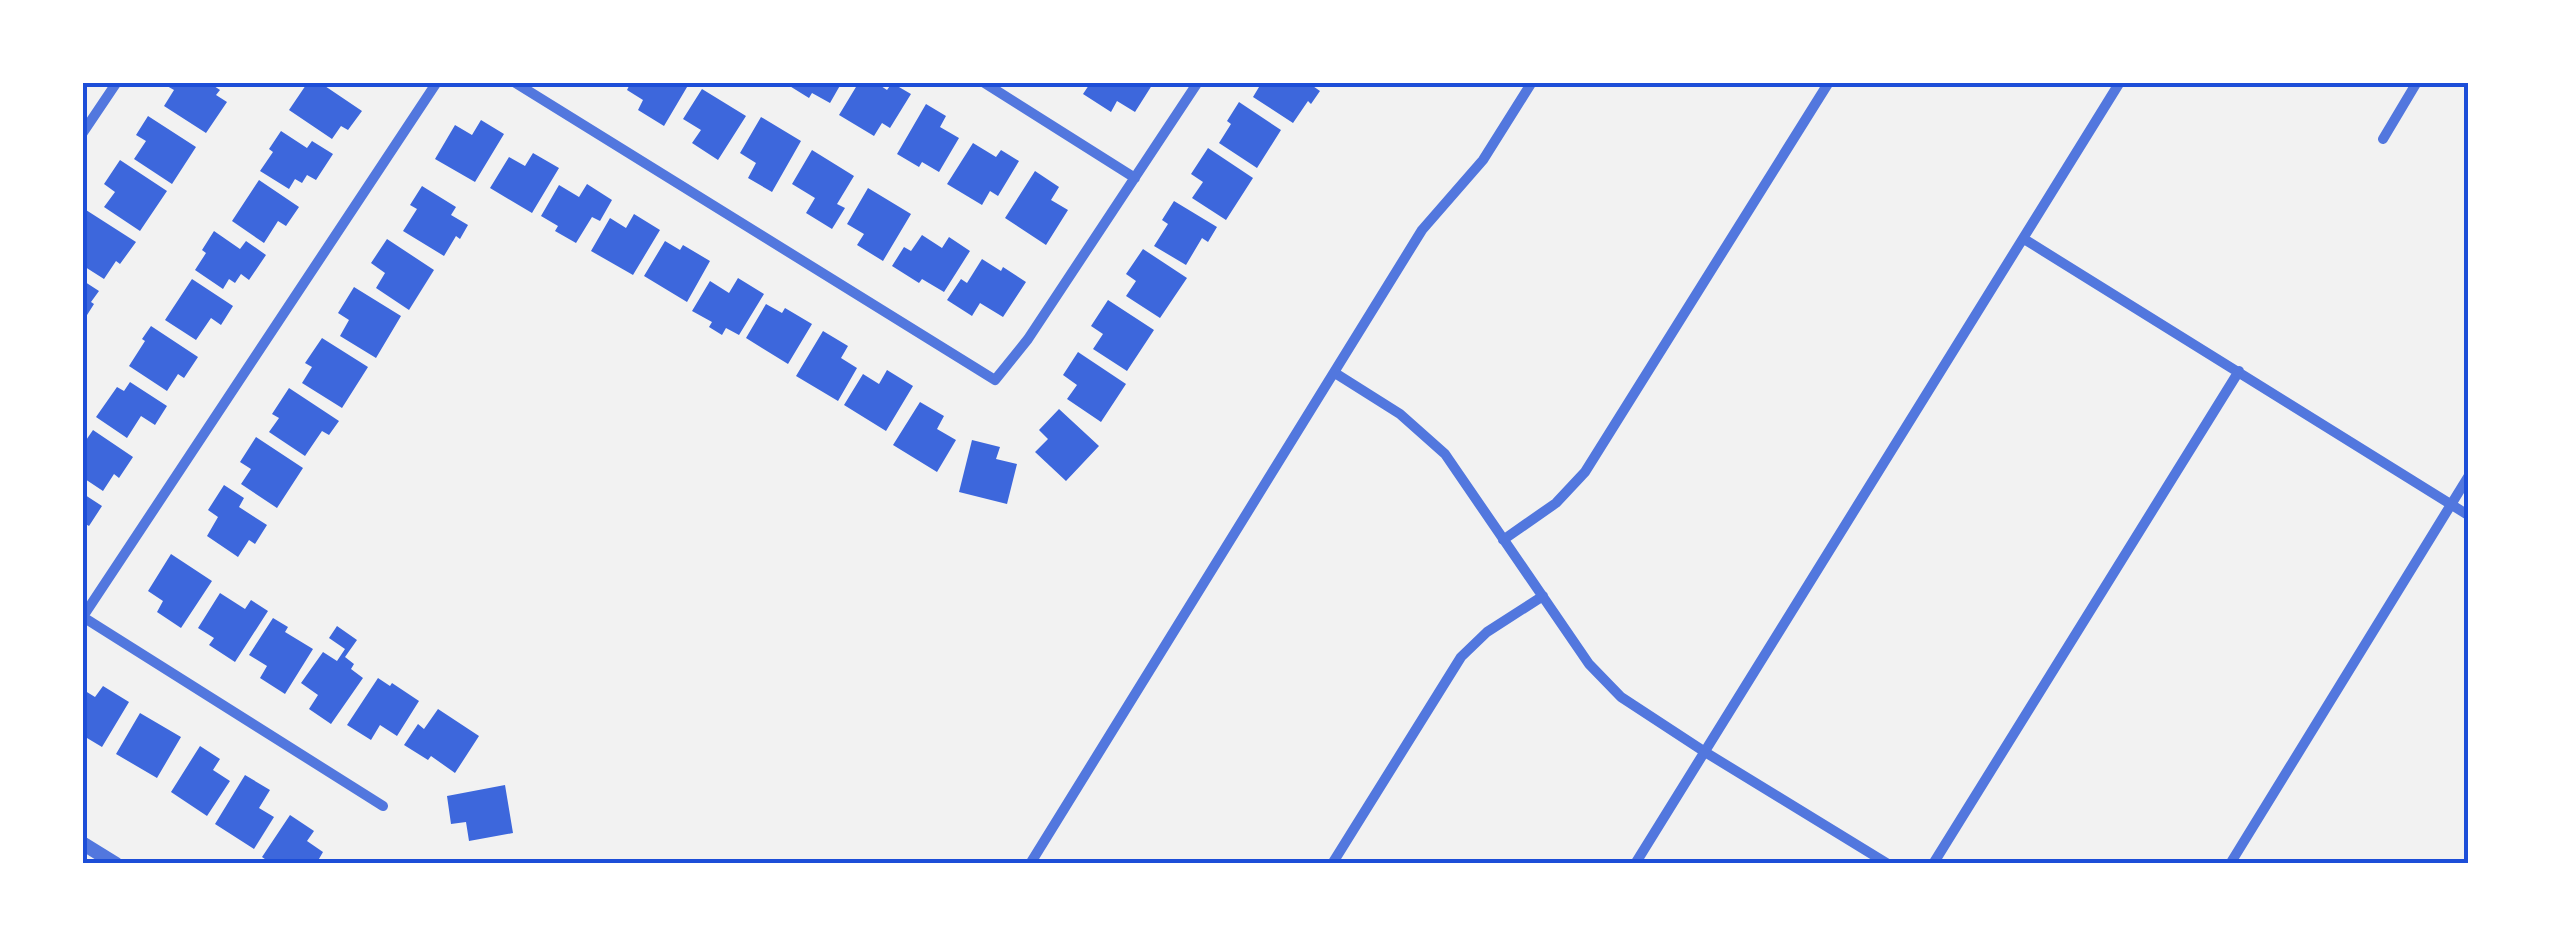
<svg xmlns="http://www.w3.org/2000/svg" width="2551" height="946" font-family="'Sofia Sans Condensed',sans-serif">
  <rect width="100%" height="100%" fill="#f2f2f2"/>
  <path fill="#3d67dc" d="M169,82H208L220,90L216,95L227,102L206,133L164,106L174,90L167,86Z
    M308,82H319L362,111L348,130L341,126L332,139L289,110Z
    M631,82H690L664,126L638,110L643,100L627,90Z
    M790,82H842L830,103L812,93L809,98L788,85Z
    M859,82H875L887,90L892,83L911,94L890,128L882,123L874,136L839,115Z
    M1091,82H1154L1135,112L1117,101L1111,112L1083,94Z
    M1262,82H1307L1320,91L1311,104L1308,101L1293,123L1253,97Z
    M702,89L746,116L718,160L692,143L701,130L683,119Z
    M1239,102L1281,130L1257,168L1219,143L1231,124L1227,121Z
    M926,104L946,116L940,127L959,138L939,172L922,162L919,167L897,154Z
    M148,116L196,147L172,184L134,159L146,141L136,135Z
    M761,117L801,141L772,192L748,178L756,163L740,153Z
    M481,120L504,134L475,182L435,159L455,125L472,135Z
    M281,131L307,148L312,141L333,154L316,180L307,175L302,183L295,179L289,189L260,171L273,152L269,149Z
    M973,143L996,157L1001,150L1019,161L998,196L990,191L982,205L947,184Z
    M1208,148L1253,178L1226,220L1192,198L1203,182L1191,174Z
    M812,150L854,176L837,204L845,208L832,229L806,213L815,198L792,184Z
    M533,153L559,168L532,213L490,188L509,157L525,166Z
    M120,160L167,191L140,231L104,207L115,192L104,184Z
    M1035,171L1059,187L1051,200L1068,210L1046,245L1005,218Z
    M259,180L299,207L286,226L278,221L264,243L232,221Z
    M587,184L612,200L600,221L592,217L576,243L555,231L558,226L541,216L559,185L579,197Z
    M422,186L456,207L451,215L468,225L460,239L456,236L444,256L403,231L417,209L410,205Z
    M868,188L911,214L883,261L857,245L864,234L847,224Z
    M1174,201L1217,227L1208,242L1202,238L1186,265L1154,246L1168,224L1162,220Z
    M86,210L136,242L120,264L116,261L104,279L82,265V216Z
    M634,214L660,230L633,275L591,251L610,218L626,228Z
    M214,231L240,249L246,241L266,255L249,280L241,274L235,283L229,279L223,289L195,270L206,253L202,250Z
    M922,235L942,248L949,237L970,251L944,292L922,279L919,283L892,266L904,247L911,251Z
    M387,239L434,270L409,310L376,288L385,273L371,263Z
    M665,241L680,250L683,245L710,261L687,302L644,276Z
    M1143,249L1187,278L1160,318L1126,296L1136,281L1126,274Z
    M982,259L1001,271L1003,267L1026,282L1003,317L980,303L972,316L947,300L961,279L967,283Z
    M738,278L764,294L739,335L726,328L722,335L709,327L712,322L692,311L710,281L729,293Z
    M192,279L233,306L221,325L211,318L196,340L165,320Z
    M82,280L99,291L91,302L94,304L82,323Z
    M354,287L401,316L376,358L340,336L349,320L338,313Z
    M1108,300L1154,330L1127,371L1093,349L1103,334L1091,326Z
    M766,304L782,313L785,308L812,324L788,364L746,338Z
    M151,326L198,357L184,378L178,374L167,391L129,366L145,341L142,339Z
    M823,331L848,346L841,358L857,368L838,401L796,376Z
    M322,338L368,367L342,408L302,383L312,367L305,363Z
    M1078,352L1126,384L1101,422L1067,399L1077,385L1063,375Z
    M887,370L913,386L886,431L844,405L863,374L879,384Z
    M130,382L167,406L155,425L141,416L127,438L96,417L117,387L124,391Z
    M289,388L339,421L329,435L322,431L305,456L269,432L279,418L272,414Z
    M920,402L944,416L937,429L956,440L937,472L893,445Z
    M1059,409L1099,446L1066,481L1035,452L1048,439L1039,430Z
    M93,430L133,457L119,478L114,474L103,491L82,477V446Z
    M256,437L303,468L277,508L241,484L251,469L240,462Z
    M972,440L1000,447L996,459L1017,464L1007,504L959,492Z
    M224,485L244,498L239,507L267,525L255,544L249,540L238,557L207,536L218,517L208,510Z
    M82,493L102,506L89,526L82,522Z
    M171,554L212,581L181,628L157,612L163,601L148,591Z
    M220,593L245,609L251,600L268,611L235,662L209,645L214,638L198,628Z
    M273,618L288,627L285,632L313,649L285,694L260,678L267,666L249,655Z
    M337,626L357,640L345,657L354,664L351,669L363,678L331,724L309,709L318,695L301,683L323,652L337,661L345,649L329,638Z
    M378,678L390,686L392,683L419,701L397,736L380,725L371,740L347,725Z
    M103,686L129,702L102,747L82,735V689L95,697Z
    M438,709L479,736L455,773L431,756L428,760L404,745L418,724L424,729Z
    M140,713L181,737L157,778L116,754Z
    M200,746L220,759L213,770L230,781L207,816L171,792Z
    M245,775L270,790L259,808L274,817L254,849L215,824Z
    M505,785L513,833L469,841L466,822L451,824L447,796Z
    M290,815L314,831L307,841L323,852L316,864H272L262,857Z"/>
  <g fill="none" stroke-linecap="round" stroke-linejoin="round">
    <path stroke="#5277de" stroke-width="10" d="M514,82L995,380L1028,339L1198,82
      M983,82L1135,178
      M82,134L117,82
      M2383,139L2417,82
      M2024,239L2468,515
      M1335,373L1400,414L1445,454L1589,664L1621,697L1705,752L1888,864
      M1503,540L1556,503L1585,472L1829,82
      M83,617L383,806
      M82,618L437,82
      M1030,864L1422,230L1483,160L1532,82
      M1332,864L1461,657L1487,632L1543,596
      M1635,864L2120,82
      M1933,864L2239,371
      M2230,864L2468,477"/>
    <path stroke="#5277de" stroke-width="14" d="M82,843L116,864"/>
  </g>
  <rect width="2551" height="946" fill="none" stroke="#ffffff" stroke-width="170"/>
  <rect x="85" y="85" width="2381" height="776" fill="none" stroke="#1d4ed8" stroke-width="4"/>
</svg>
